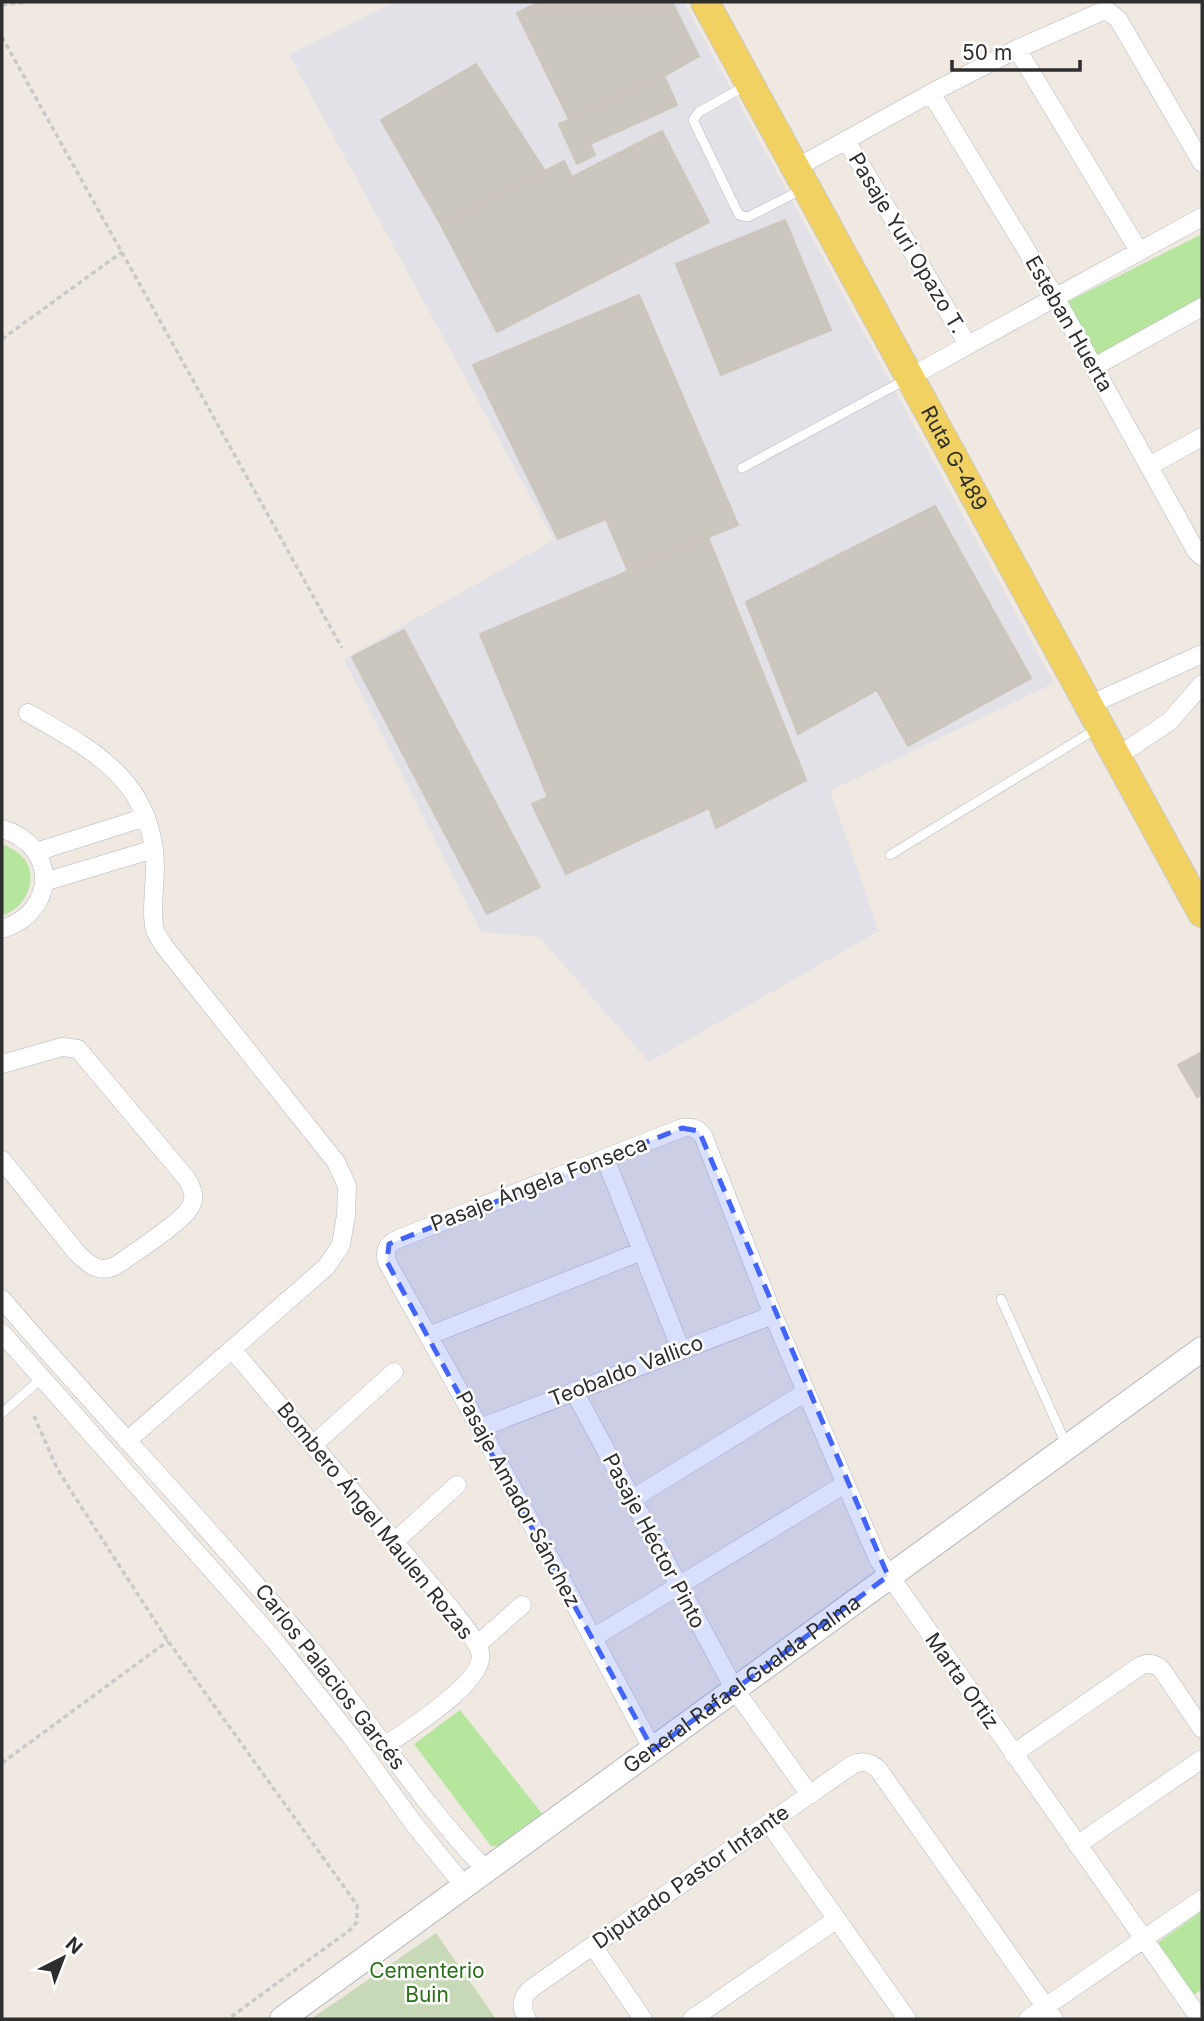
<svg xmlns="http://www.w3.org/2000/svg" width="1204" height="2021" font-family="Inter,sans-serif">
  <rect width="100%" height="100%" fill="#efe9e1"/>
  <path fill="#e3e1e8" d="M395,2H684L1054,683L830,791L879,931L649,1062L539,937L481,932L344,659L554,540L289,55Z"/>
  <path fill="#b6e59e" d="M1202,234V300L1099,357L1067,302Z
    M2,844C12,848 23,854 28,865C37,886 21,911 2,915Z
    M460,1710L544,1816L502,1846H491L414,1744Z
    M1202,1911V1989L1194,1995L1156,1944Z"/>
  <path fill="#c8d9b8" d="M436,1933L496,2019H311Z"/>
  <path fill="#cbc7bf" stroke="#cbc5ba" stroke-width="2" d="M539,2H672L699,56L664,76L569,119L517,13Z
    M476,64L545,171L441,225L381,120Z
    M664,76L677,105L590,144L595,155L577,164L559,124Z
    M662,131L709,222L497,332L441,225L564,161L572,177Z
    M785,220L831,330L721,375L676,264Z
    M639,295L738,525L628,571L606,519L558,539L473,365Z
    M935,506L1031,678L908,746L877,690L798,734L746,602Z
    M708,537L806,780L716,828L709,808L566,874L532,804L548,797L480,634Z
    M404,630L540,887L487,914L352,657Z
    M1202,1052V1095L1197,1097L1178,1065Z"/>
  <g fill="none" stroke-linecap="round" stroke-linejoin="round">
    <defs>
      <path id="lane" d="M745,86L699,112L693,120L739,215L748,217L801,190
        M742,468L907,379
        M890,855L1098,728
        M1001,1299L1066,1444
        M2,1413L41,1379"/>
      <path id="street" d="M1017,49L1139,251
        M931,93L1055,297L1196,551L1202,557
        M846,140L968,345
        M796,168L931,93L1017,49L1103,11L1109,12L1118,19L1202,163
        M1094,367L1202,307
        M910,377L1202,217
        M1149,466L1202,437
        M1089,705L1202,654
        M28,713C95,751 155,782 155,869C155,885 150,919 156,933C158,937 162,942 164,946L336,1162L347,1186L346,1215L341,1245L326,1267L127,1441
        M1117,757L1170,721L1202,684
        M2,829C58,845 58,912 2,929
        M36,852L146,817
        M44,882L154,849
        M2,1064L62,1047L78,1049L187,1179C192,1188 196,1197 191,1206C184,1221 135,1252 120,1263C102,1275 91,1267 77,1253L2,1160
        M605,1158L681,1350
        M2,1299C101,1415 207,1524 305,1642C367,1716 418,1800 486,1870
        M2,1333L274,1640L352,1738L414,1824L464,1886
        M428,1336L642,1251
        M232,1349L451,1609C460,1621 473,1635 479,1649C493,1678 407,1730 386,1745
        M574,1391L735,1690L810,1795
        M480,1428L773,1315
        M313,1445L394,1372
        M632,1499L806,1392
        M394,1542L457,1485
        M593,1638L845,1484
        M477,1645L522,1605
        M653,1750L480,1428L387,1262C384,1251 387,1244 398,1239L682,1128C692,1126 700,1129 704,1138L773,1315L878,1559L1200,2019
        M1013,1754L1140,1666C1149,1662 1156,1664 1162,1670L1202,1729
        M769,1823L907,2019
        M1077,1845L1202,1759
        M593,1946L643,2019
        M527,2019C520,2007 521,1996 532,1988L852,1765C862,1760 870,1762 878,1769L1054,2019
        M692,2019L837,1919
        M1028,2019L1202,1899"/>
      <g id="secondary">
        <path id="s1" d="M282,2019L1202,1349"/>
      </g>
      <g id="primary">
        <path id="s2" d="M705,2L1202,913"/>
      </g>
    </defs>
    <use href="#lane" stroke="#b4b7c1" stroke-width="10"/>
    <use href="#street" stroke="#b4b7c1" stroke-width="19"/>
    <use href="#secondary" stroke="#b4b7c1" stroke-width="26"/>
    <use href="#primary" stroke="#c9c9c9" stroke-width="30"/>
    <path stroke="#c9c9c9" stroke-width="3.5" stroke-dasharray="5 3.5" stroke-linecap="butt" d="M2,5L26,2
      M2,37L342,648
      M2,339L122,252
      M34,1416L57,1468L73,1494L168,1641L357,1905V1922L350,1930L228,2019
      M2,1763L168,1641"/>
    <use href="#lane" stroke="#fff" stroke-width="9"/>
    <use href="#street" stroke="#fff" stroke-width="18"/>
    <use href="#secondary" stroke="#fff" stroke-width="24"/>
    <use href="#primary" stroke="#f2d163" stroke-width="28"/>
  </g>
  <path fill="#4264fb" fill-opacity="0.2" stroke="#4264fb" stroke-width="5" stroke-dasharray="14 9" stroke-linejoin="round" d="M682,1128L699,1131L888,1576L653,1750L387,1262L389,1244Z"/>
  <g text-anchor="middle" stroke-width="5" stroke-linejoin="round" paint-order="stroke">
    <g font-size="21" fill="#2e2e2e" stroke="#fff">
      <text transform="translate(907 243) rotate(59)" y="7">Pasaje Yuri Opazo T.</text>
      <text transform="translate(1069 324) rotate(60)" y="7">Esteban Huerta</text>
      <text dy="7" stroke="none"><textPath href="#s2" startOffset="520">Ruta G-489</textPath></text>
      <text transform="translate(539 1184) rotate(-21)" y="7">Pasaje Ángela Fonseca</text>
      <text transform="translate(626 1371) rotate(-21)" y="7">Teobaldo Vallico</text>
      <text transform="translate(518 1499) rotate(62)" y="7">Pasaje Amador Sánchez</text>
      <text transform="translate(375 1521) rotate(51)" y="7">Bombero Ángel Maulen Rozas</text>
      <text transform="translate(654 1541) rotate(62)" y="7">Pasaje Héctor Pinto</text>
      <text transform="translate(330 1677) rotate(52)" y="7">Carlos Palacios Garcés</text>
      <text transform="translate(962 1681) rotate(55)" y="7">Marta Ortiz</text>
      <text dy="7" stroke="none"><textPath href="#s1" startOffset="569">General Rafael Gualda Palma</textPath></text>
      <text transform="translate(691 1877) rotate(-35)" y="7">Diputado Pastor Infante</text>
    </g>
    <g font-size="21" fill="#2c6e1b" stroke="#fff">
      <text x="427" y="1978">Cementerio<tspan x="427" dy="24">Buin</tspan></text>
    </g>
  </g>
  <rect width="1204" height="2021" fill="none" stroke="#2e2e2e" stroke-width="7"/>
  <g transform="translate(63 1958) rotate(42)" stroke="#ffffff" stroke-width="5" paint-order="stroke">
  <path d="M0-5L12 26L0 18L-12 26Z" fill="#2e2e2e"/>
  <text y="-10" font-size="19" font-weight="bold" text-anchor="middle" fill="#2e2e2e">N</text>
  </g>
  <path d="M952 60v10h128v-10" fill="none" stroke="#2e2e2e" stroke-width="3.5"/>
  <text x="962" y="60" font-size="21" fill="#2e2e2e" stroke="#ffffff" stroke-width="5" paint-order="stroke">50 m</text>
</svg>
